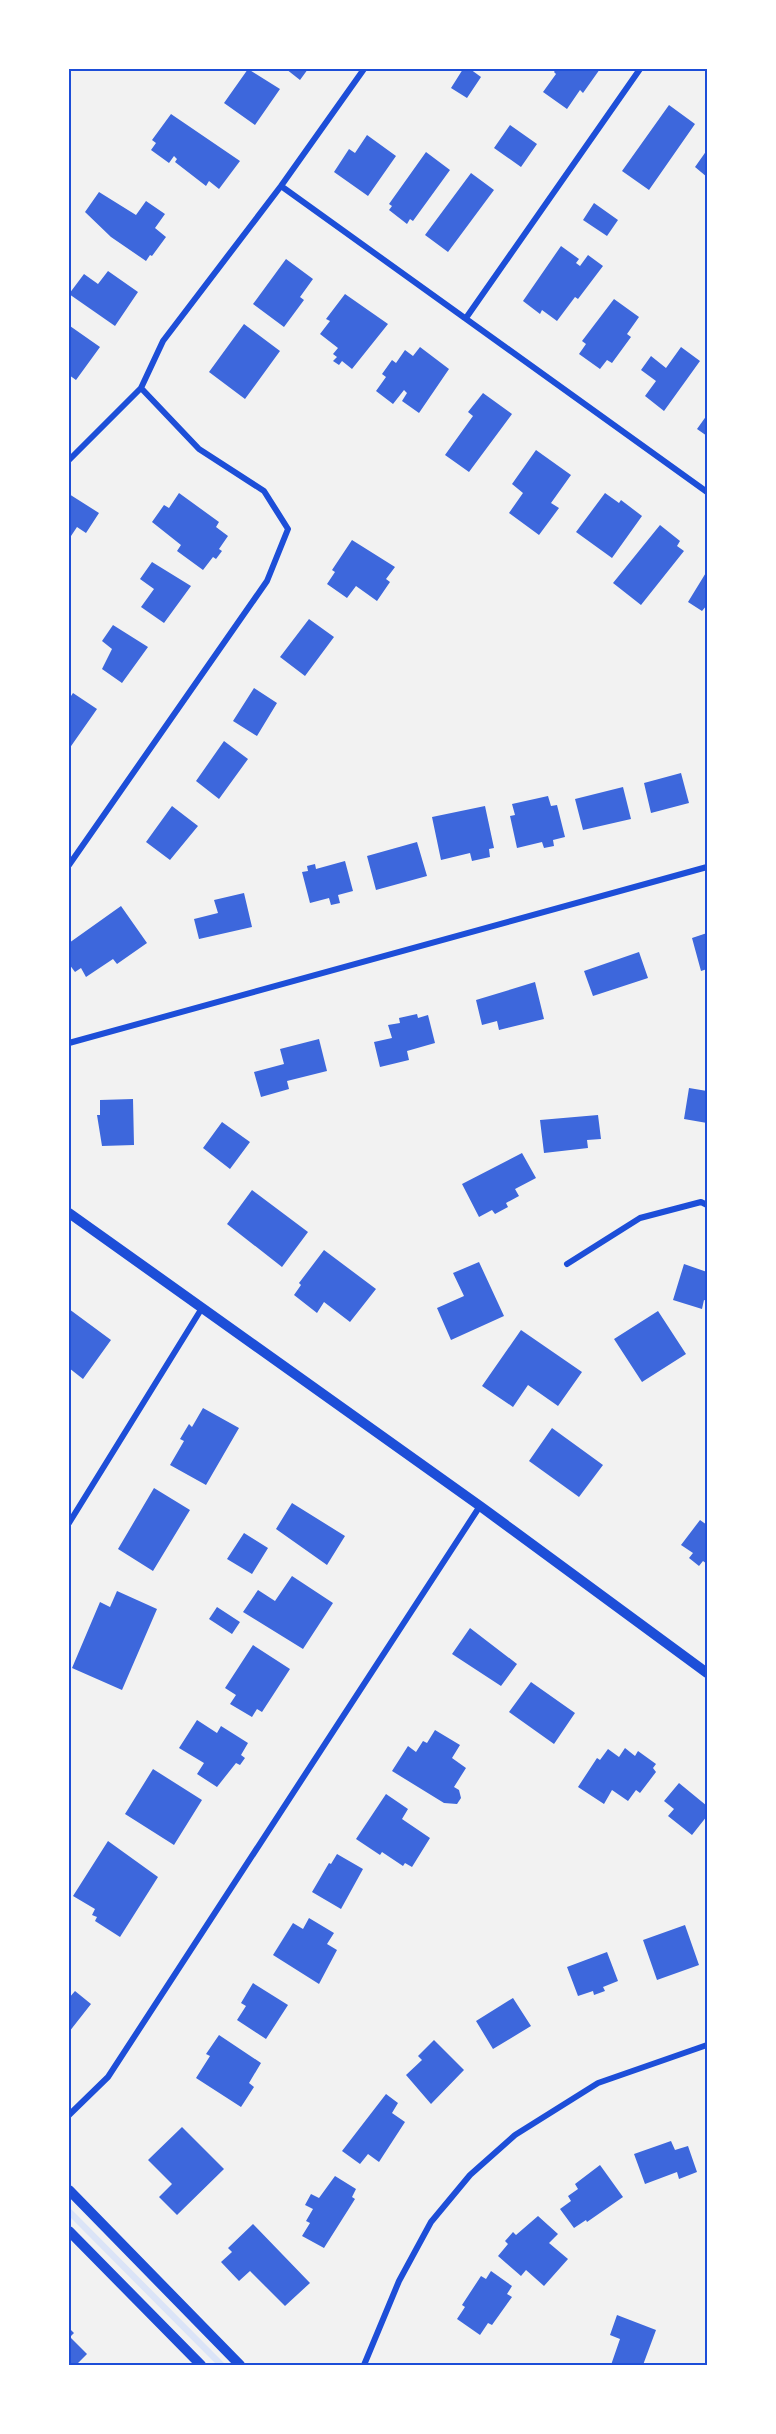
<svg xmlns="http://www.w3.org/2000/svg" width="776" height="2434" font-family="Rubik,sans-serif">
  <rect width="100%" height="100%" fill="#f2f2f2"/>
  <path fill="#dbe4f7" d="M69,2207L226,2365H217L69,2216Z"/>
  <path fill="#3d67dc" d="M248,69L280,89L255,125L224,103Z
    M286,69H308L300,80Z
    M463,69H470L481,77L467,98L451,88Z
    M556,69H600L583,93L580,90L567,109L543,92L556,74L554,72Z
    M669,105L695,124L649,190L622,171Z
    M171,114L240,161L219,189L209,181L206,186L175,162L177,159L174,156L169,163L151,150L156,143L152,140Z
    M510,125L537,144L521,167L494,148Z
    M367,135L396,156L368,196L334,172L349,149L355,153Z
    M707,150V177L695,167Z
    M426,152L450,170L413,221L410,219L407,224L389,210L392,206L389,204Z
    M471,173L494,190L448,252L425,235Z
    M99,192L136,215L146,201L165,214L155,228L166,237L152,256L150,255L146,261L111,237L85,212Z
    M594,203L618,220L607,236L583,220Z
    M561,246L579,259L576,263L580,266L588,255L603,266L578,299L575,297L557,321L542,310L540,314L523,301Z
    M286,259L313,279L300,297L304,300L284,327L253,304Z
    M108,271L138,292L115,326L69,294L84,274L98,284Z
    M345,294L388,324L352,369L342,361L339,365L333,361L337,357L333,354L338,348L320,334L330,321L326,319Z
    M614,299L639,317L627,334L631,337L612,363L607,360L600,369L579,354L586,344L582,341Z
    M244,324L280,351L245,399L209,372Z
    M70,326L100,347L76,380L69,375Z
    M420,347L449,369L419,413L402,401L407,393L404,390L393,404L376,391L386,377L382,374L392,360L396,363L405,350L413,356Z
    M681,347L700,361L664,411L645,396L656,381L641,370L651,356L666,368Z
    M483,393L512,414L469,472L445,455L473,416L468,412Z
    M707,415V436L697,429Z
    M536,450L571,475L551,503L559,508L539,535L509,513L523,493L512,484Z
    M179,493L219,522L216,527L228,536L219,549L222,551L216,559L213,557L203,570L177,551L181,545L152,522L164,505L169,508Z
    M605,493L619,503L621,500L642,516L612,558L576,532Z
    M69,494L99,513L86,533L77,527L69,539Z
    M660,525L680,541L677,546L684,551L641,605L613,583Z
    M352,540L395,567L386,579L390,582L377,601L356,586L347,598L327,584L335,572L332,570Z
    M152,562L191,586L164,623L141,607L154,589L140,579Z
    M707,571V605L702,611L688,602Z
    M309,619L334,637L305,676L280,657Z
    M113,625L148,647L122,683L102,669L112,649L102,641Z
    M254,688L277,703L257,736L233,721Z
    M73,693L97,709L69,749V699Z
    M224,741L248,759L219,799L196,781Z
    M681,773L689,803L651,813L644,783Z
    M623,787L631,819L583,830L575,799Z
    M548,796L551,806L557,805L565,837L553,840L554,846L544,848L542,842L517,848L510,816L515,815L512,804Z
    M172,806L198,826L170,860L146,842Z
    M485,806L494,848L489,849L490,857L472,861L470,853L441,860L432,817Z
    M417,842L427,876L376,890L367,856Z
    M345,861L353,891L338,895L340,903L331,905L329,898L310,903L302,872L308,871L307,866L315,864L316,869Z
    M244,893L252,927L199,939L194,919L218,913L214,900Z
    M121,906L147,943L117,964L113,959L86,977L81,968L75,972L69,964V943Z
    M707,933V969L701,971L692,938Z
    M639,952L648,978L593,996L584,971Z
    M535,982L544,1019L499,1030L497,1021L482,1025L476,1000Z
    M417,1014L418,1018L428,1015L435,1043L407,1051L409,1060L380,1067L374,1042L392,1038L388,1025L400,1023L399,1018Z
    M319,1039L327,1071L287,1081L289,1089L261,1097L254,1072L284,1064L280,1049Z
    M689,1088L707,1091V1123L684,1119Z
    M133,1099L134,1145L102,1146L97,1115H100V1100Z
    M598,1115L601,1139L587,1140L588,1148L544,1153L540,1120Z
    M222,1122L250,1142L230,1169L203,1148Z
    M522,1153L536,1178L515,1189L519,1196L506,1203L508,1207L495,1214L492,1210L479,1217L462,1184Z
    M252,1190L308,1232L282,1267L227,1224Z
    M324,1250L376,1289L350,1322L324,1302L317,1313L294,1295L301,1285L299,1283Z
    M479,1262L504,1316L451,1340L437,1308L464,1296L453,1273Z
    M684,1264L707,1272V1301L704,1300L702,1309L673,1300Z
    M69,1309L111,1340L83,1379L69,1368Z
    M658,1311L686,1354L642,1382L614,1339Z
    M521,1330L582,1372L558,1406L528,1385L513,1407L482,1386Z
    M203,1408L239,1428L206,1485L170,1465L184,1441L180,1439L189,1424L192,1427Z
    M552,1428L603,1465L579,1497L529,1461Z
    M154,1488L190,1510L153,1571L118,1549Z
    M292,1503L345,1536L327,1565L276,1529Z
    M700,1520L707,1525V1564L703,1561L699,1566L689,1558L693,1553L681,1545Z
    M244,1533L268,1548L252,1574L227,1559Z
    M292,1576L333,1603L303,1649L243,1612L258,1590L275,1601Z
    M117,1591L157,1609L122,1690L72,1668L100,1602L110,1607Z
    M217,1607L240,1622L232,1634L209,1619Z
    M470,1628L517,1664L501,1686L452,1654Z
    M253,1645L290,1669L262,1712L257,1709L252,1717L230,1704L236,1695L225,1688Z
    M531,1682L575,1713L554,1744L509,1712Z
    M197,1720L217,1733L221,1726L248,1743L241,1755L245,1758L240,1765L236,1763L217,1787L197,1774L204,1763L179,1748Z
    M435,1730L460,1745L452,1758L466,1768L454,1787L459,1790L461,1798L457,1804L444,1803L392,1771L408,1746L416,1752L423,1741L427,1743Z
    M625,1748L635,1756L638,1751L656,1764L653,1768L656,1772L640,1793L636,1790L628,1801L612,1790L604,1804L578,1787L597,1758L600,1760L608,1749L619,1757Z
    M153,1769L202,1800L174,1845L125,1814Z
    M679,1783L707,1806V1816L692,1835L668,1816L674,1809L664,1801Z
    M386,1794L408,1809L402,1819L430,1838L412,1867L405,1863L403,1866L382,1852L380,1855L356,1839Z
    M108,1841L158,1877L120,1937L95,1921L97,1917L92,1915L95,1909L73,1896Z
    M337,1854L363,1869L341,1909L312,1892L329,1863L331,1864Z
    M309,1918L334,1933L327,1944L337,1950L319,1984L273,1955L293,1923L303,1929Z
    M685,1925L699,1965L657,1980L643,1940Z
    M607,1952L618,1981L603,1987L605,1991L594,1995L593,1991L578,1996L567,1967Z
    M253,1983L288,2005L266,2039L237,2020L246,2006L241,2003Z
    M75,1991L91,2004L69,2032V1998Z
    M513,1998L531,2026L493,2049L476,2021Z
    M219,2035L261,2063L249,2083L254,2087L241,2107L196,2078L210,2056L206,2054Z
    M434,2040L464,2070L431,2104L406,2075L422,2060L418,2056Z
    M386,2094L398,2103L392,2113L405,2122L379,2162L368,2154L360,2164L342,2151Z
    M182,2127L224,2169L177,2215L159,2197L172,2184L148,2160Z
    M671,2141L675,2150L688,2146L697,2172L679,2179L677,2172L645,2184L634,2154Z
    M600,2165L623,2197L587,2222L586,2220L574,2228L560,2209L571,2201L568,2196L578,2189L575,2184Z
    M335,2176L356,2189L352,2197L355,2199L324,2248L302,2236L310,2223L306,2221L313,2209L305,2205L311,2194L319,2198Z
    M538,2216L558,2234L549,2243L568,2259L544,2286L526,2270L521,2276L498,2256L508,2244L505,2241L513,2232L516,2235Z
    M253,2224L310,2283L285,2306L250,2271L239,2281L221,2262L232,2252L228,2248Z
    M491,2271L512,2286L507,2294L512,2297L492,2325L488,2323L480,2335L457,2319L465,2307L462,2305L481,2276L486,2279Z
    M617,2315L656,2330L643,2365H611L620,2339L610,2335Z
    M69,2328L74,2333L70,2337L87,2354L76,2365H69Z"/>
  <g fill="none" stroke-linecap="round" stroke-linejoin="round">
    <path stroke="#1d4ed8" stroke-width="6" d="M281,186L707,492
      M466,318L640,69
      M69,460L141,388L163,341L281,186L364,69
      M69,865L267,581L288,529L264,491L199,449L141,388
      M69,1043L707,867
      M567,1264L640,1218L701,1202L707,1205
      M69,1523L202,1308
      M69,2115L108,2077L480,1506
      M364,2365L399,2281L431,2222L470,2175L515,2135L598,2083L707,2045"/>
    <path stroke="#1d4ed8" stroke-width="10" d="M69,1213L480,1506L707,1673
      M69,2190L240,2365
      M69,2231L201,2365"/>
  </g>
  <rect width="776" height="2434" fill="none" stroke="#ffffff" stroke-width="141"/>
  <rect x="70" y="70" width="636" height="2294" fill="none" stroke="#1d4ed8" stroke-width="2"/>
</svg>
